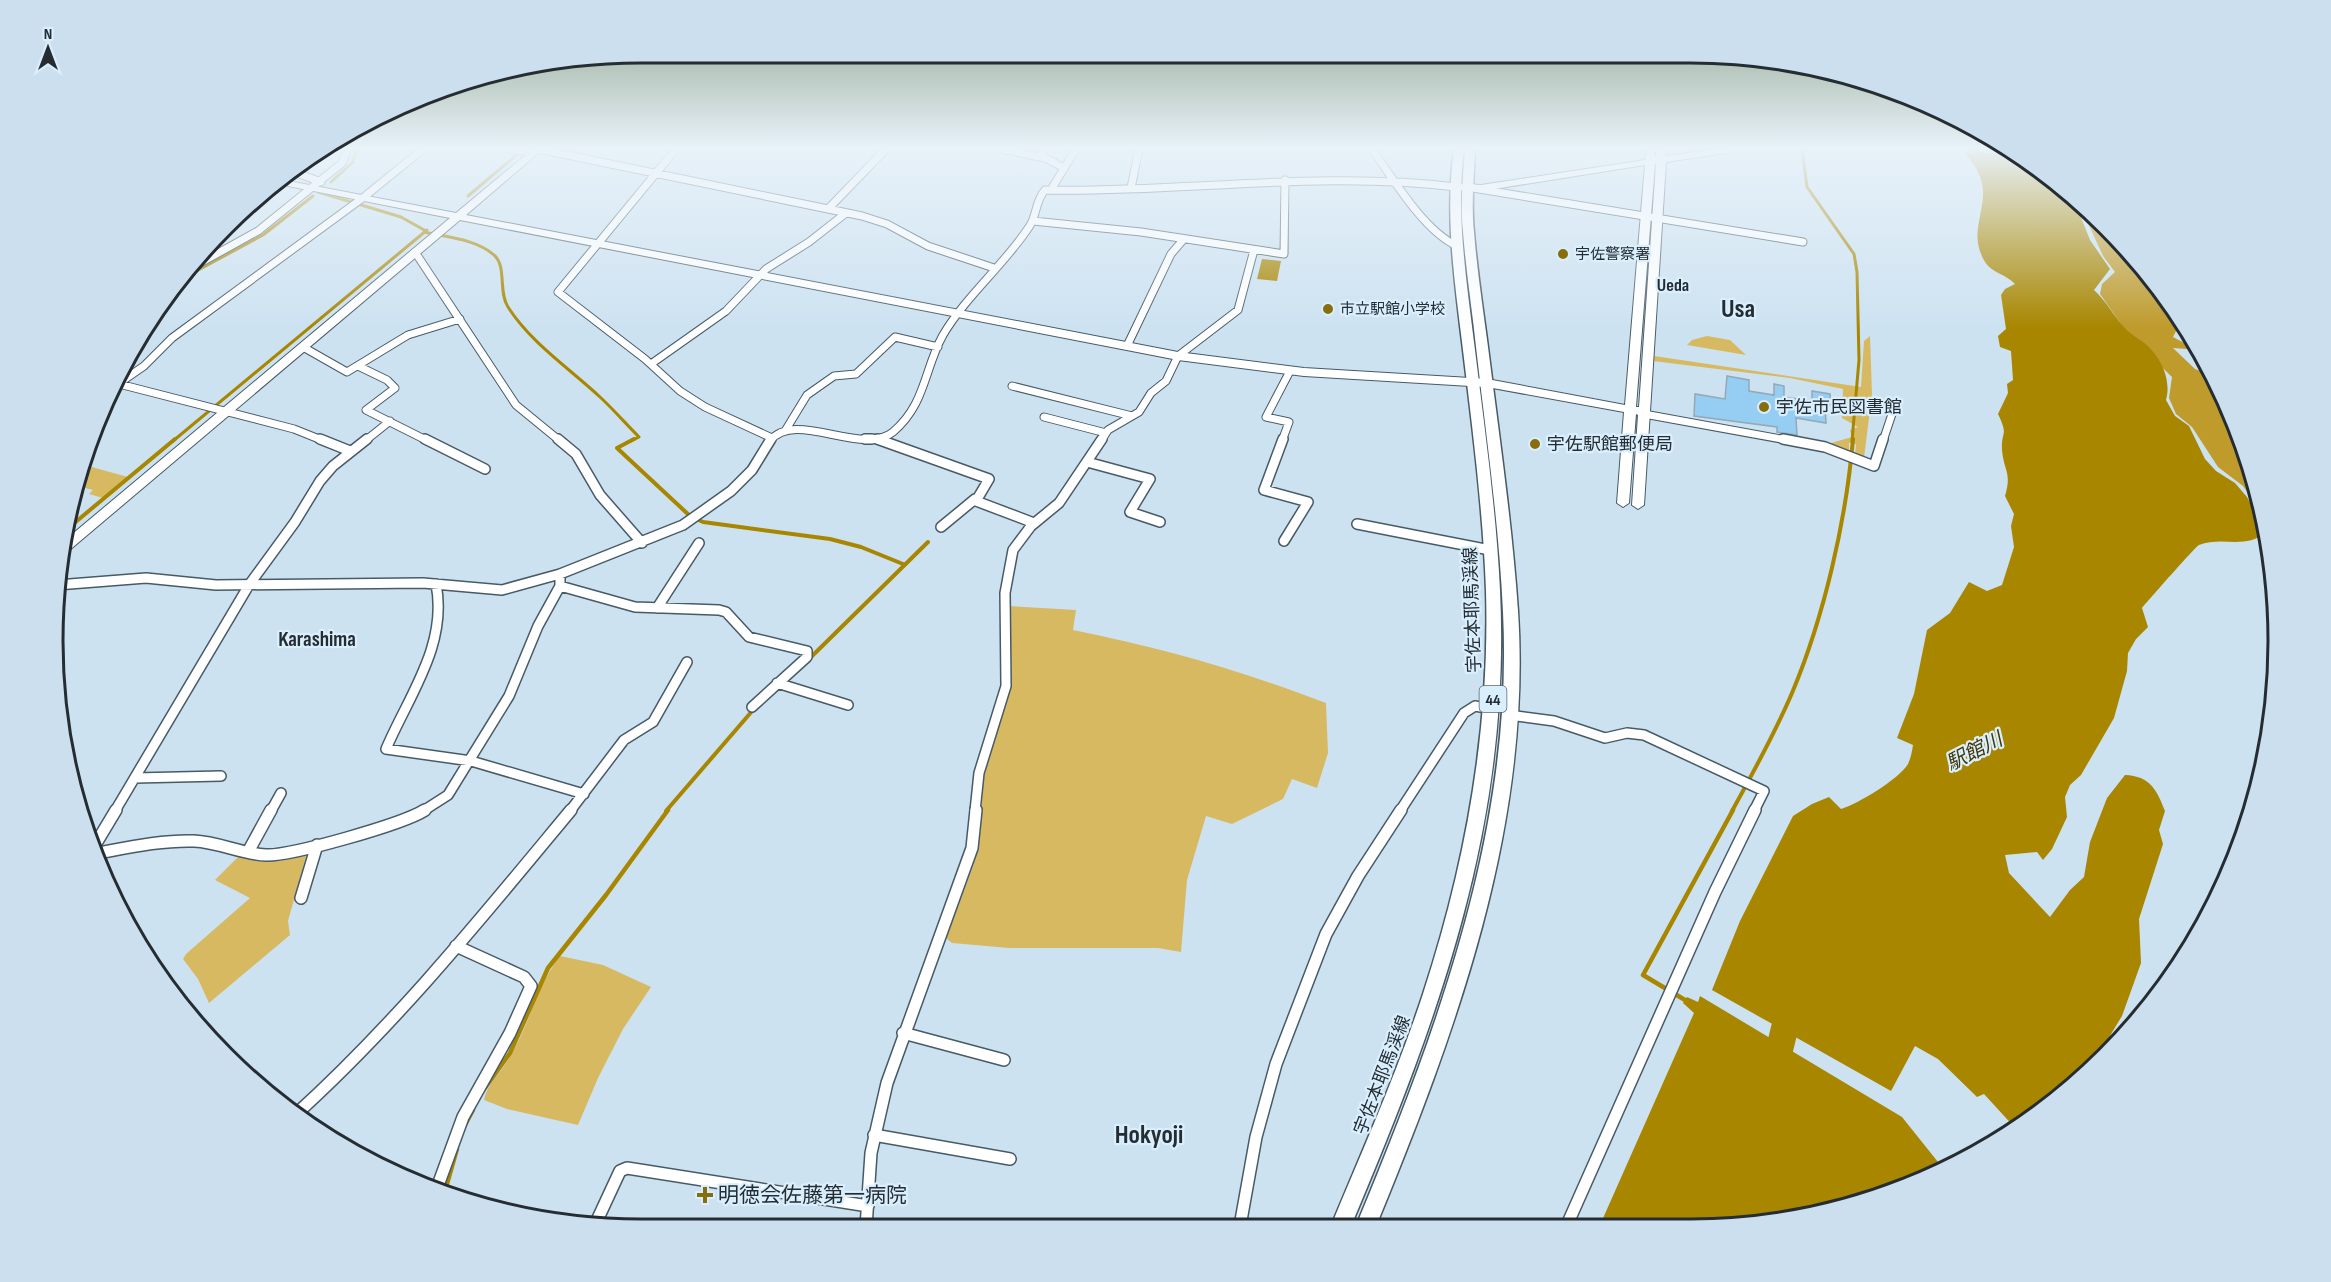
<svg xmlns="http://www.w3.org/2000/svg" width="2331" height="1282" font-family="'Sofia Sans Condensed','Noto Sans JP',sans-serif">
  <rect width="100%" height="100%" fill="#cde2f1"/>
  <path fill="#d7b962" d="M1707,336L1730,340L1746,355L1687,345L1692,340Z
    M1870,336L1872,394L1864,458L1855,455L1856,444L1849,443V453L1831,446V443L1852,437L1850,430L1858,427L1842,418L1843,389L1790,378L1653,361L1654,356L1861,387L1864,341Z
    M81,464L128,477L103,498L89,494L93,490L74,485Z
    M1008,606L1076,610L1073,630C1163,648 1239,670 1326,703L1328,753L1317,788L1292,779L1283,799L1232,824L1206,816L1187,880L1181,952L1158,948H1009L952,943L946,938L973,866L979,843L984,771L1009,693Z
    M307,853L288,921L290,935L209,1003L198,979L183,959L186,954L250,898L215,880L239,856Z
    M560,956L603,965L651,987L623,1029L598,1078L578,1125L507,1109L484,1100C487,1084 500,1074 508,1060C529,1027 536,987 560,956Z"/>
  <path fill="#bf9b2c" d="M2076,197L2157,282L2188,333L2176,331L2173,337L2190,346L2187,349L2173,348L2195,369L2209,374L2211,380H2218L2258,488L2263,514L2243,486L2218,467L2192,427L2176,414L2169,398L2172,377L2128,334L2100,294L2102,284L2115,272L2103,256Z"/>
  <path fill="#a88600" d="M1968,149H2008L2056,183L2078,210L2090,240L2110,269L2094,290C2107,302 2113,315 2124,327C2130,334 2136,337 2143,342C2160,355 2172,379 2166,400L2175,416L2189,426L2205,459L2216,471L2235,483L2247,497L2265,532C2247,550 2222,536 2199,545C2195,547 2148,601 2142,608L2148,627L2136,639L2128,653L2127,671L2114,718L2081,775L2070,785L2065,797L2067,817L2052,849L2043,860L2037,852L2005,855L2009,873L2050,917L2070,890L2084,877L2090,842L2107,798L2125,775C2150,776 2157,790 2165,811L2159,830L2163,844L2139,919L2141,963L2122,1016L2100,1052L2099,1063L2017,1130L1984,1094L1977,1097L1938,1059L1915,1046L1891,1091L1712,990L1740,921L1793,816L1812,804L1829,797L1841,809C1858,804 1899,779 1908,764C1911,758 1912,751 1913,745L1897,738L1914,694L1927,630L1950,613L1969,582L1987,591L2002,585L2014,547L2011,526L2014,514L2005,496C2012,472 2004,472 2002,450C2001,430 2009,437 1998,414L2008,393L2007,384L2013,380L2011,351L2000,347L1998,336L2006,329L2001,295L2005,289L2015,284C2006,274 1992,273 1985,262C1961,222 2006,197 1965,154Z
    M1262,259L1281,261L1277,281L1257,279Z
    M1700,996L1902,1117L1942,1167L1879,1198L1766,1225H1600L1694,1013L1683,1003L1687,997L1698,1002Z"/>
  <g fill="none" stroke-linecap="round" stroke-linejoin="round">
    <path stroke="#a88600" stroke-width="3" d="M1802,149L1807,187L1854,254L1857,272L1859,360L1852,441
      M331,182L353,162L357,149
      M318,192L401,217L426,231
      M468,196L520,152
      M424,232C446,237 476,239 494,255C507,266 498,292 508,307C531,343 569,368 600,397C614,410 626,424 639,437L631,441
      M176,282L263,235L313,196
      M173,441L427,230"/>
    <path stroke="#a88600" stroke-width="4" d="M634,439L617,448L690,516L703,522L830,539L861,547L903,564
      M66,530L175,439
      M54,602L63,608L54,645
      M808,660L928,542
      M666,811L753,710
      M1732,811C1753,773 1775,733 1792,693C1824,617 1846,521 1853,439"/>
    <path stroke="#a88600" stroke-width="4.5" d="M1685,1000L1643,975L1733,810
      M485,1088L510,1053L548,968L606,895L668,810
      M465,1125L473,1110
      M445,1191L457,1149"/>
    <path fill="#a88600" fill-rule="evenodd" d="M1791,989L1801,993L1805,1002L1788,1072L1784,1082L1774,1086L1764,1082L1760,1072L1777,1002L1781,993Z"/>
  </g>
  <path fill="#96cdf2" stroke="#94a8b6" stroke-width="1.5" d="M1727,376L1749,380V391L1774,395V384L1784,386V397L1812,401V391L1830,394L1831,405L1825,404L1826,423L1796,418L1797,435L1777,432V427L1694,416L1695,394L1725,399Z"/>
  <g fill="none" stroke-linecap="round" stroke-linejoin="round">
    <defs>
      <path id="street-far2" d="M506,149L535,152
        M538,149L862,216L887,224L928,246L994,268
        M676,149L558,292L645,359L680,391L705,407L772,438
        M1002,149L1044,158
        M1043,149L1042,156L1064,168
        M1372,149C1393,179 1424,231 1457,246
        M289,170L321,182
        M1052,188L1076,149
        M1131,188L1139,149
        M1473,188L1803,242
        M828,209L886,149
        M1033,221L1141,232L1284,254L1285,180
        M415,252L516,405L560,441
        M184,272L258,231L342,163L348,149
        M1127,346L1171,254L1183,240
        M303,347L347,372L408,335L460,319
        M651,364L726,311L766,269L809,242L846,213
        M358,366L387,380L395,388L366,410L428,441
        M119,384L294,429L324,441
        M1012,386L1132,416
        M112,388L144,366L172,338L364,197L423,149
        M1644,414L1792,441
        M1044,417L1106,433
        M785,431L807,395L834,376L856,374L895,337L938,347
        M876,439L881,441
        M365,441L390,421
        M770,441C795,409 862,457 893,432C926,404 924,369 943,335C966,296 1004,265 1029,227C1037,216 1035,201 1045,190C1182,193 1319,170 1456,187
        M1101,441L1108,430L1139,412L1151,393L1166,381L1178,356L1238,310L1254,250
        M1282,441L1289,422L1266,417L1290,371
        M1883,441L1893,411L1896,410"/>
      <path id="street-far1" d="M320,439L350,451
        M425,439L485,469
        M558,439L576,454L600,495L642,543
        M865,439H872
        M877,439L989,479L976,501L1034,523
        M1283,439L1264,490L1308,502L1284,541
        M1783,439L1825,447L1874,466L1883,439
        M1087,462L1150,479L1130,512L1160,522
        M1357,524L1490,550
        M941,527L975,499
        M436,584C448,645 409,695 386,749L471,761L584,794
        M57,585L146,578L216,585L423,583L502,590L560,574L683,525L731,491L752,470L771,439
        M560,586L635,607L719,610L726,612L749,637L807,651V657L752,707
        M657,608L699,543
        M777,683L848,705
        M1509,715L1554,721L1605,738L1627,733L1644,735L1764,791L1754,811
        M135,778L221,776
        M115,811L249,585L295,522L320,481L333,466L367,439
        M271,811L281,793
        M423,811L448,795L509,696L538,626L560,586V574
        M570,811L624,740L653,722L687,662
        M975,811L979,773L1006,686L1005,593L1013,550L1031,526L1059,503L1102,439
        M1400,811L1464,713L1475,706L1492,709"/>
      <path id="street" d="M92,850L116,810
        M248,852L271,810
        M93,854C126,848 160,840 194,841C219,842 241,854 266,855C291,856 403,824 425,810
        M301,898L317,845
        M903,1033L1004,1060
        M294,1116C396,1024 483,916 571,810
        M874,1135L1010,1159
        M437,1188L463,1117L510,1033L531,986L524,977L456,946
        M1567,1225L1715,892L1755,810
        M1240,1226L1256,1137L1276,1064L1326,934L1358,876L1401,810
        M594,1227L620,1171L627,1168L868,1206
        M866,1227L871,1153L887,1083L972,848L976,810"/>
      <path id="secondary" d="M533,149H543L466,215L1178,352L1304,368L1487,379L1625,405L1645,165L1481,191L1456,190L1451,187L1456,184L1481,185L1645,160L1647,149H1655V158L1658,149H1666V156L1716,149H1737L1732,152L1666,162L1644,505L1638,509L1632,505L1638,415L1636,414L1629,503L1623,507L1617,503L1624,412L1487,387L1304,376L1178,360L460,220L66,553L62,555L64,541L450,218L273,183L278,179L456,213ZM1655,164H1656L1639,407H1636Z
        M1977,149L2011,150L2019,156L1981,152Z"/>
      <path id="primary" d="M1454,149H1464C1456,214 1466,277 1474,342C1484,424 1496,507 1500,590C1511,823 1440,1015 1351,1226H1331C1363,1149 1397,1073 1423,994C1466,863 1490,729 1486,591C1483,508 1472,425 1462,342C1454,277 1445,214 1454,149Z
        M1465,149H1475C1474,177 1471,204 1474,232C1477,270 1483,309 1488,347C1499,435 1512,523 1518,611C1532,826 1456,1031 1376,1226H1356C1437,1031 1514,827 1503,612C1499,524 1486,435 1476,347C1472,309 1466,271 1463,232C1460,204 1463,177 1465,149Z"/>
    </defs>
    <use href="#street-far2" stroke="#475a66" stroke-width="9"/>
    <use href="#street-far1" stroke="#475a66" stroke-width="12"/>
    <use href="#street" stroke="#475a66" stroke-width="14"/>
    <use href="#secondary" stroke="#475a66" stroke-width="2"/>
    <use href="#primary" stroke="#475a66" stroke-width="3"/>
    <use href="#street-far2" stroke="#fff" stroke-width="7"/>
    <use href="#street-far1" stroke="#fff" stroke-width="9"/>
    <use href="#street" stroke="#fff" stroke-width="11"/>
    <use href="#secondary" fill="#fff" fill-rule="evenodd"/>
    <use href="#primary" fill="#fff" fill-rule="evenodd"/>
  </g>
  <linearGradient id="sky" x2="0" y2="1"><stop stop-color="#8ea28b"/><stop offset="0.45" stop-color="#e8f2f9"/><stop offset="1" stop-color="#e8f2f9" stop-opacity="0"/></linearGradient>
  <rect width="2331" height="328" fill="url(#sky)"/>
  <g fill="#886d0c" stroke="#daeffe" stroke-width="2">
    <circle cx="1563" cy="254" r="6"/>
    <circle cx="1328" cy="309" r="6"/>
    <circle cx="1764" cy="407" r="6"/>
    <circle cx="1535" cy="444" r="6"/>
    <path d="M702 1186h6v6h6v6h-6v6h-6v-6h-6v-6h6z"/>
  </g>
  <g text-anchor="middle" stroke-width="4.5" stroke-linejoin="round" paint-order="stroke">
    <g font-size="15" fill="#252d33" stroke="#daeffe" text-anchor="start">
      <text x="1575" y="259">宇佐警察署</text>
      <text x="1340" y="314">市立駅館小学校</text>
    </g>
    <rect fill="#daeffe" stroke="#5b6770" stroke-width="1.5" x="1479.5" y="686" width="27" height="26" rx="4.5"/>
    <g font-size="16" font-weight="bold" fill="#252d33">
      <text x="1493" y="705">44</text>
    </g>
    <g font-size="18" font-weight="bold" fill="#252d33" stroke="#daeffe">
      <text x="1673" y="291">Ueda</text>
    </g>
    <g font-size="18" fill="#252d33" stroke="#daeffe" text-anchor="start">
      <text x="1776" y="413">宇佐市民図書館</text>
      <text x="1547" y="450">宇佐駅館郵便局</text>
    </g>
    <g font-size="18" fill="#252d33" stroke="#daeffe">
      <text transform="translate(1472 610) rotate(-92)" y="6">宇佐本耶馬渓線</text>
      <text transform="translate(1382 1075) rotate(-69)" y="6">宇佐本耶馬渓線</text>
    </g>
    <g font-size="20" font-style="italic" fill="#433506" stroke="#daeffe">
      <text transform="translate(1974 751) rotate(-27)" y="7">駅館川</text>
    </g>
    <g font-size="21" font-weight="bold" fill="#252d33" stroke="#daeffe">
      <text x="317" y="646">Karashima</text>
    </g>
    <g font-size="21" fill="#252d33" stroke="#daeffe" text-anchor="start">
      <text x="718" y="1202">明徳会佐藤第一病院</text>
    </g>
    <g font-size="26" font-weight="bold" fill="#252d33" stroke="#daeffe">
      <text x="1738" y="317">Usa</text>
    </g>
    <g font-size="26" font-weight="bold" fill="#252d33" stroke="#daeffe">
      <text x="1149" y="1143">Hokyoji</text>
    </g>
  </g>
  <path d="M0 0H2331V1282H0ZM641 63H1690A578 578 0 0 1 2268 641V641A578 578 0 0 1 1690 1219H641A578 578 0 0 1 63 641V641A578 578 0 0 1 641 63Z" fill="#ccdfee" fill-rule="evenodd"/>
  <path fill="none" stroke="#252d33" stroke-width="3" d="M641 63H1690A578 578 0 0 1 2268 641V641A578 578 0 0 1 1690 1219H641A578 578 0 0 1 63 641V641A578 578 0 0 1 641 63Z"/>
  <g transform="translate(48 48)" stroke="#daeffe" stroke-width="4.5" paint-order="stroke">
  <path d="M0-4.5L10 22L0 15L-10 22Z" fill="#252d33"/>
  <text y="-9" font-size="16" font-weight="bold" text-anchor="middle" fill="#252d33">N</text>
  </g>
</svg>
